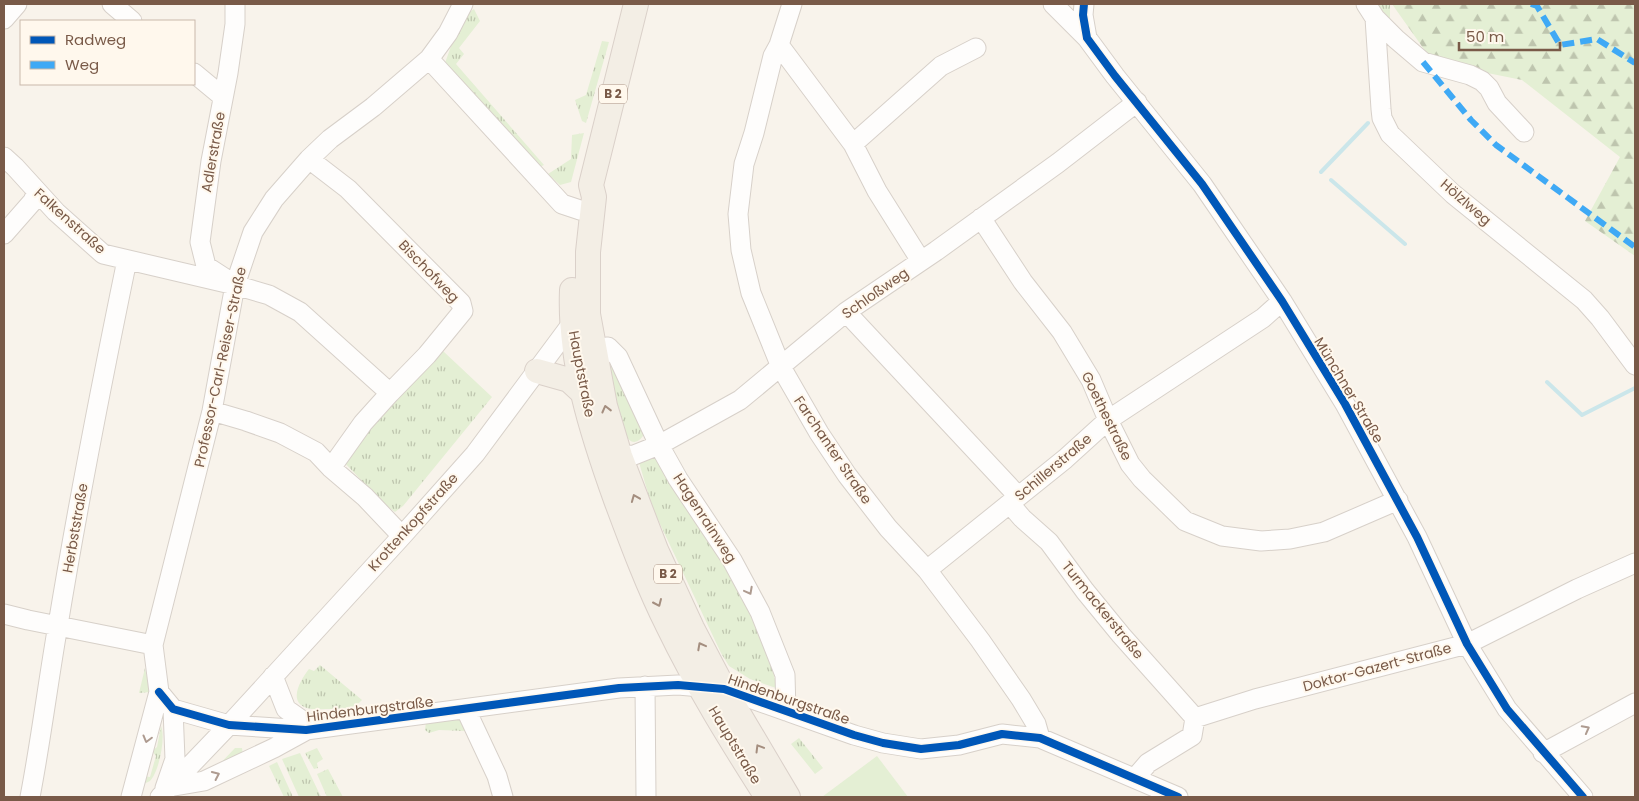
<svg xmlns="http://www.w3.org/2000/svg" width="1639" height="801" font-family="Poppins,sans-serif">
  <defs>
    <pattern id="grass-tufts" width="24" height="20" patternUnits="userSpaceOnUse" patternTransform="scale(1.25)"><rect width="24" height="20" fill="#e4efd4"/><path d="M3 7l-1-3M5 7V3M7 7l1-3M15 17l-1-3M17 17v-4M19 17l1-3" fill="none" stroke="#bec5ae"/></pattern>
    <pattern id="forest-firs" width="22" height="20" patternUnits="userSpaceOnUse" patternTransform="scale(1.25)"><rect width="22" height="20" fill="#e4efd4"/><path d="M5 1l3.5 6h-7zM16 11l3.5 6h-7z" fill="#bec5ae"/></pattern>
  </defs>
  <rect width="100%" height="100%" fill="#f8f3eb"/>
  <path fill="url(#grass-tufts)" d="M1370,4H1390V18L1386,22Z
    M474,9L480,21L459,48L464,54L456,64L544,165L537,168L445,63L461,18Z
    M602,41L609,42L586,123L582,121L575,100L586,95Z
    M584,133L571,182L560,185L548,174L571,159L572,135Z
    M443,351L492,397L403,506L395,512L384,504L342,460L423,369Z
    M614,358L643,429V436C621,465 610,378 607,366Z
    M658,449C693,509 730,567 757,630C765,648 775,668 776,688L750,679L729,666L721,653L652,507L638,459Z
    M320,665L362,700C352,711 340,709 326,709C320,709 312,710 307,708C287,702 301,679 309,669L314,671Z
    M145,668L150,692L139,693Z
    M462,718L466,731L439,730L429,733L425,730L426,722Z
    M161,726C166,737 159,772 150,781C147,783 142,784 139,785L137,775L150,777L156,756L152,751L157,747Z
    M799,738L823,768L815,774L791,744Z
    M235,748H242L243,756L214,770Z
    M317,748L323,759L317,763L318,768L314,769L305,753Z
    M300,753L321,797H299L282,759Z
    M277,762L293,797H284L269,766Z
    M328,769L343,797H327L317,774Z"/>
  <path fill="url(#forest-firs)" d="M1392,4H1635V256L1585,221L1620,157L1522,80L1433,62Z"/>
  <path fill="#e4efd4" d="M877,756L908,797H822Z"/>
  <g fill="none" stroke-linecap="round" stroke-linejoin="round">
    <path stroke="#cbe6ea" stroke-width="4" d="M1321,172L1368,123
      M1331,180L1405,244
      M1547,382L1582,415L1635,388"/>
    <defs>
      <path id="minor" d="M112,4L132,21
        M792,4L779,45L773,56L754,133L744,164L738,214L741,250L751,293L781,367L819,433L847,475L888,528L927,570L980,640L1021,699L1036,724L1040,738
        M1053,4L1087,38
        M1084,4L1083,15L1087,38L1115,76L1202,184L1282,301L1345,404L1417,537L1467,644L1507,709L1583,797
        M1366,4L1375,18L1381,109L1382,118L1390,134L1453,194L1584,300L1600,318L1635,365
        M1375,18L1396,39L1423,62L1470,75L1482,81L1489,88L1497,103L1524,132
        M4,19L17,4
        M779,45L853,144L877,191L921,261
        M429,59L562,204L580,210
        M194,73L223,97
        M853,144L941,66L976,48
        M4,157L15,167L56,212L103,254L235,285L269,295L300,312L390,393
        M309,159L348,189L461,303L463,311L427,355L390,393L363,423L331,468
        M981,218L1023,282L1062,332L1091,380L1108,420L1130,464L1142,479L1185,521L1222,536L1261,541L1290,539L1324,532L1398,500
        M4,234L33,201L37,191
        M226,279L206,266L200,242L211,161L228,73L235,24V4
        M846,312L1018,496
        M594,349L608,347L618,357L659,445L678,479L732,560L760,612L785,675L786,711
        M212,411L246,421L280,433L316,452L331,468L365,497L402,536
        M607,460L620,456L634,455L659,445L740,400L846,312L936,251L1058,163L1137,102
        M1010,504L1022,518L1049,542L1085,591L1121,635L1195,718
        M927,570L1065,459L1108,420L1263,318L1282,301
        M4,614L28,620L153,645
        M273,676L286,709L303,721L319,728
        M645,686L646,797
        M159,692L173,709L229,725L306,730L619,688L678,685L724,689L854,735L883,743L921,749L959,745L1002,734L1040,738L1178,797
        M466,710L497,776L503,797
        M1543,753L1635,703
        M1135,778L1148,763L1192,736L1195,718L1255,699L1467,644L1577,589L1635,563
        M169,787L204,781L274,748L305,731
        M165,788L175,759L173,709
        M30,797C41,740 48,682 58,625C78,503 102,381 127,260
        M131,797L159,692L153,645L212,411L235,285L253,232L274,199L309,159L330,139L373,107L429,59L448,33L463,4
        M160,797L229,725L402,536L475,454L573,322L578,319"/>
      <path id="major" d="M636,4L591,185L594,197L588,252V314L605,406L620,456L656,550L692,628L724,689L788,797
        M572,290C569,362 592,433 616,500C632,543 648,586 668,626C697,686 732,742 767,797
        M537,371L569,380L583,393"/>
    </defs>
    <use href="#minor" stroke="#d7d0c9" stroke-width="21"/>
    <use href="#major" stroke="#dad0c9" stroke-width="26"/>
    <use href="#minor" stroke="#fefdfc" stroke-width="19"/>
    <use href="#major" stroke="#f3eee5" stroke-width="24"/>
    <path stroke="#3fa9f5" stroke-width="6" stroke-dasharray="12 6" stroke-linecap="butt" d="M1531,4L1537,6L1560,45L1597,39L1635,63
      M1423,62L1471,120L1496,145L1635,247"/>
    <defs>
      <path id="cycleway" d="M1084,4L1083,15L1087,38L1115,76L1202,184L1282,301L1345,404L1417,537L1467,644L1507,709L1583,797
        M159,692L173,709L229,725L306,730L619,688L678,685L724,689L854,735L883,743L921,749L959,745L1002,734L1040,738L1178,797"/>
    </defs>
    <use href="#cycleway" stroke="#fff8ed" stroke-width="11"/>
    <use href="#cycleway" stroke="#0057b8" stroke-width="8"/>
  </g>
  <defs><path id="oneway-chevron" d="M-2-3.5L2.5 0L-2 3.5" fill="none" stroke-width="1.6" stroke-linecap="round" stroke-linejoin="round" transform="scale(1.25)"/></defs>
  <g stroke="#a48e7f">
    <use href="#oneway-chevron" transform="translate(606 409) rotate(-104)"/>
    <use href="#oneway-chevron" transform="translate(635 498) rotate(-112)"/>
    <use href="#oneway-chevron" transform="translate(658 603) rotate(66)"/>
    <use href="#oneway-chevron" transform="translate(701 646) rotate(-118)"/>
    <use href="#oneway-chevron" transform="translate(759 748) rotate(-121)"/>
  </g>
  <g stroke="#ae9b90">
    <use href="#oneway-chevron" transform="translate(749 591) rotate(62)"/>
    <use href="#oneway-chevron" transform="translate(1586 729) rotate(-28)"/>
    <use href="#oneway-chevron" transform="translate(147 739) rotate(105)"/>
    <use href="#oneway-chevron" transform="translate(216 775) rotate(-25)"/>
  </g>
  <g text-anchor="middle" stroke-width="4" stroke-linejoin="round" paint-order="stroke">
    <g fill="#fff8ed" stroke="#a1897a" stroke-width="1">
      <rect x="599" y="84.5" width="28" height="19" rx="4"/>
      <rect x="654" y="564.5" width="28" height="19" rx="4"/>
    </g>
    <g font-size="12" font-weight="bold" fill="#795a48">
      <text x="613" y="98">B 2</text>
      <text x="668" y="578">B 2</text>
    </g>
    <g font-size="14" fill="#795a48" stroke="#fff8ed">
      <text transform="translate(213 152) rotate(-80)" y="5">Adlerstraße</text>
      <text transform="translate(1466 202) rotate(41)" y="5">Hölzlweg</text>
      <text transform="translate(70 221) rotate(42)" y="5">Falkenstraße</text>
      <text transform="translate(429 271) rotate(46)" y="5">Bischofweg</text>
      <text transform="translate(875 293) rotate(-35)" y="5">Schloßweg</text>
      <text transform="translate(220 367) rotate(-78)" y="5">Professor-Carl-Reiser-Straße</text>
      <text transform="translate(582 374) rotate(79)" y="5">Hauptstraße</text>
      <text transform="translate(1349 390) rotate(59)" y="5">Münchner Straße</text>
      <text transform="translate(1107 416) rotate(64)" y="5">Goethestraße</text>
      <text transform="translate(833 450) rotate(56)" y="5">Farchanter Straße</text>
      <text transform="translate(1053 467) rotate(-40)" y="5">Schillerstraße</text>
      <text transform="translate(705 518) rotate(57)" y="5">Hagenrainweg</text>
      <text transform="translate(413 522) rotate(-48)" y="5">Krottenkopfstraße</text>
      <text transform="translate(75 528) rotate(-80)" y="5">Herbststraße</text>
      <text transform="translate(1103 610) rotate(51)" y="5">Turmackerstraße</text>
      <text transform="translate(1377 667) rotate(-15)" y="5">Doktor-Gazert-Straße</text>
      <text transform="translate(789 699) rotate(19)" y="5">Hindenburgstraße</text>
      <text transform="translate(370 709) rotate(-7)" y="5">Hindenburgstraße</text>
      <text transform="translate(735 745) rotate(59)" y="5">Hauptstraße</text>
    </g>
  </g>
  <rect width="1639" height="801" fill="none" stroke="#795a48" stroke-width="10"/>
  <rect x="20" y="20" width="175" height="65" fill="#fff8ed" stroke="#c9b9ab"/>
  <rect x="30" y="36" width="25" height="8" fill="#0057b8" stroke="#c9b9ab"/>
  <text x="65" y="45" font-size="15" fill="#795a48">Radweg</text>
  <rect x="30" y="61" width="25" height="8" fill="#3fa9f5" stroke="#c9b9ab"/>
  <text x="65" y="70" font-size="15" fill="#795a48">Weg</text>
  <path d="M1459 42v8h101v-8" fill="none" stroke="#795a48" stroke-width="2.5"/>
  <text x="1466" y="42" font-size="15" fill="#795a48" stroke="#fff8ed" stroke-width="4" paint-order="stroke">50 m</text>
</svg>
